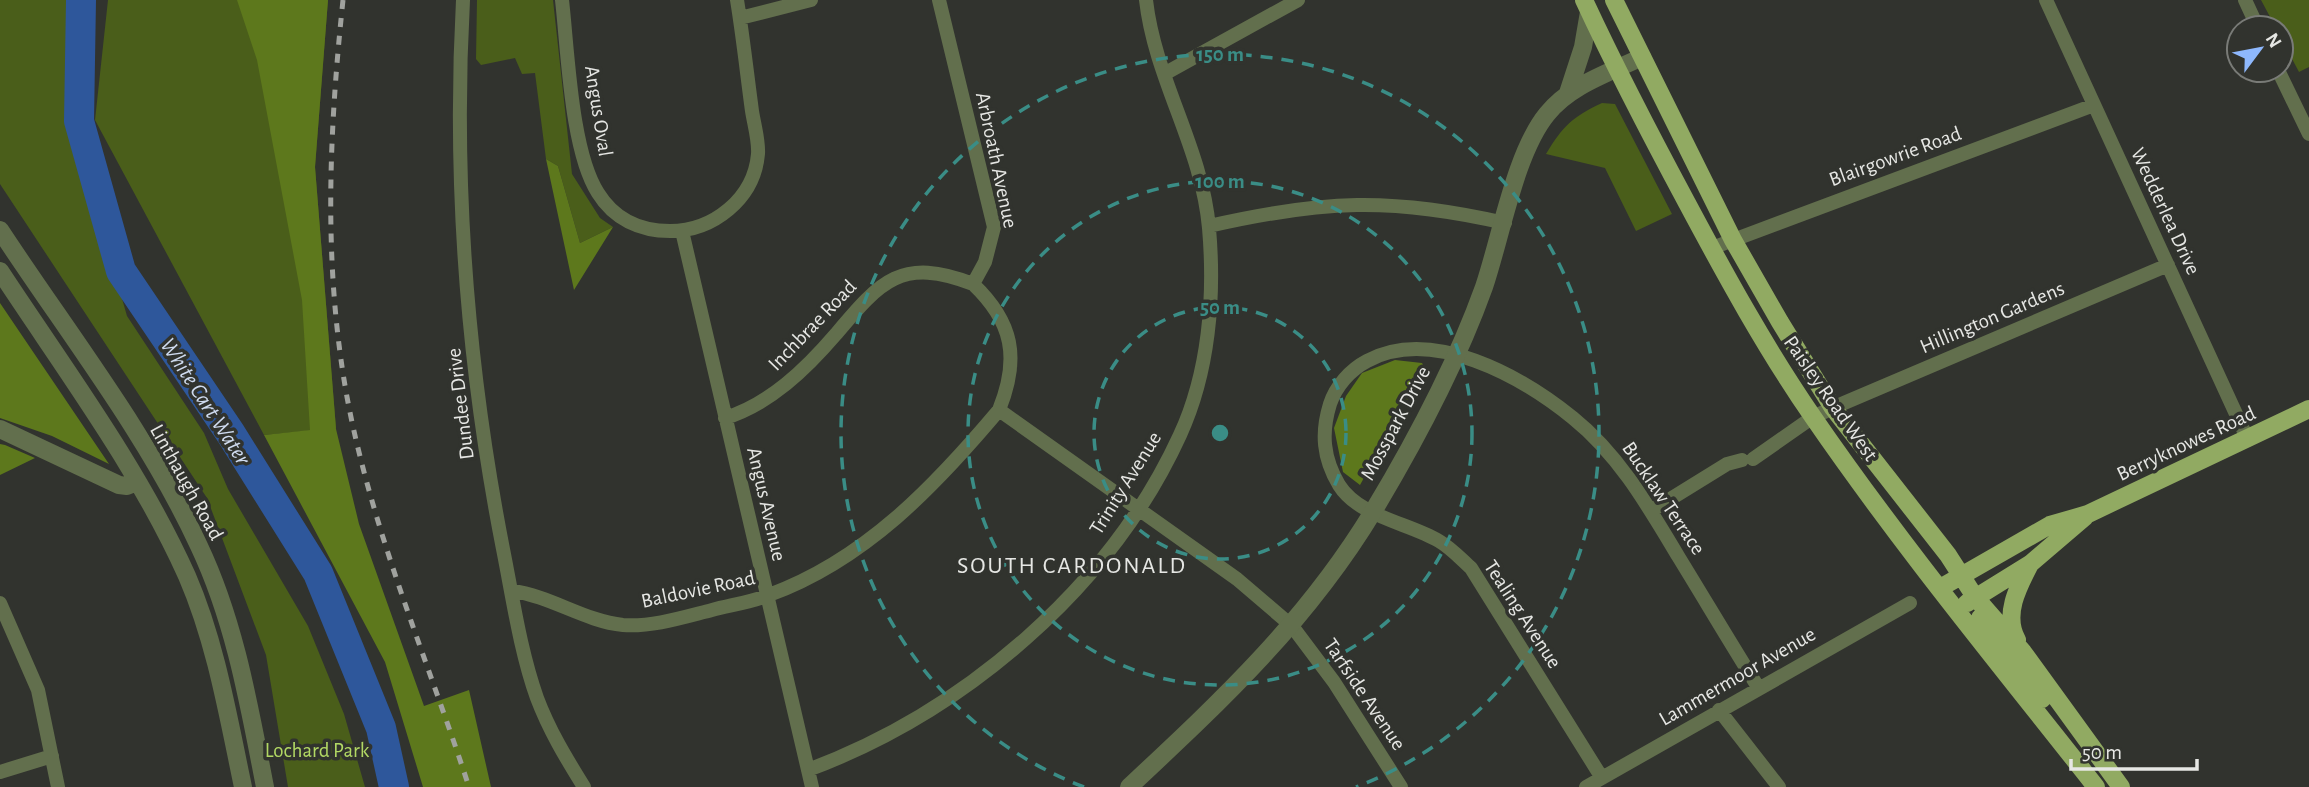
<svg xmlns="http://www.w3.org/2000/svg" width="2309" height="787" font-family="'Alegreya Sans',sans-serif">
  <rect width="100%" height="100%" fill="#31332e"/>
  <path fill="#4a5e1a" d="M0,0H76L73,128L127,316L204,433L228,489L308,626L344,714L365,787H288L266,655L207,498L0,184Z
    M108,0H328L315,167L336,428L264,435L95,120Z
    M477,0H553L572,174L600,218L613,227L580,243L558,166L546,159L535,73L522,74L515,58L481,65L476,59Z
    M2261,0H2309V67L2299,72L2281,38V28H2276Z
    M1602,103L1615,104L1672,214L1636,231L1605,168L1546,154C1563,126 1572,117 1602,103Z"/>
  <path fill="#5d781c" d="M237,0H328L315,167L336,429L359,524L424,706L469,690L491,787H423L385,662L264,435L310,430L302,300L257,60Z
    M546,159L558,166L580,243L613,227L574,290Z
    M0,303L109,464L52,436L0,418Z
    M1395,360L1422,363L1425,368L1360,485L1343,472L1334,428L1346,396L1362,373Z
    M0,444L5,445L35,458L0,475Z"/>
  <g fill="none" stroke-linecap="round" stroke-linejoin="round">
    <path stroke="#2e579b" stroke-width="30" d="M81,0L79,121L121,271L231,434L318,573L381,728L394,787"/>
    <path stroke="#626f4d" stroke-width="14" d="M463,0C453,182 468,370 503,549C513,599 520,650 537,698C549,730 566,758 584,787
      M562,0C568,52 571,151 598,193C614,219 640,231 670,231C713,231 754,199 758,154C759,141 754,124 752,111C747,74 743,37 737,0
      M939,0L994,227L985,262L973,284C1013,322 1020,358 999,410L1237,579L1292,626L1334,682L1401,787
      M2046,0L2248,440
      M2245,0L2258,28
      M740,18L811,0
      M2278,70L2309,134
      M1164,74L1298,0
      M1209,226C1323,200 1391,197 1505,223
      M682,231L812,787
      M1712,248L2094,105
      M725,418C770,404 806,369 836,334C880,282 901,256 973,284
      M1753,459L1813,417L1844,403L2168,265
      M1651,511L1727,464L1742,460
      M512,591C551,596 584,621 623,625C653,627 684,617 712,610C731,605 751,602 769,595C865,560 935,486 999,410
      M0,603L38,690L58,787
      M1719,710L1779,787
      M808,770C964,712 1110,588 1180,435C1209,372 1215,297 1209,228C1202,147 1155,80 1146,0
      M0,772L52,756
      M1602,778L1471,568C1461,559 1451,548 1439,541C1409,523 1359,517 1339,485C1323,458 1321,433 1330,404C1336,386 1350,370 1367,361C1432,326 1521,376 1573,418C1619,455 1648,506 1678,556C1705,600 1731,644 1758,687
      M1586,787L1910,603"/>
    <path stroke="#626f4d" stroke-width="18" d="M1568,93L1583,47L1589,12
      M0,230C67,332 148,435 199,546C235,622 249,705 265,787
      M0,271C65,370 138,467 187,576C216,643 228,716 243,787
      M0,429L119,485L127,486L137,482
      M1129,787C1222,700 1307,621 1374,510C1416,440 1456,365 1484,287C1501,237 1515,153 1547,114C1570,85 1609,73 1642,57"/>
    <path stroke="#91aa62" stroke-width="18" d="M1584,0C1616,69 1651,136 1687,203C1726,276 1766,349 1813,417C1901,545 2000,665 2096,787
      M1614,0L1733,240L1780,322L1833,408L1948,555L1975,597L2023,652L2121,787
      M1940,588L2050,525L2088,514L2309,409
      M1967,603L2030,564L2085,517
      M1980,618L2042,699
      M2017,640C2003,615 2018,587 2030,564"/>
    <path stroke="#a0a29e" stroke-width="5" stroke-dasharray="9 9" stroke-linecap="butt" d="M343,0C329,133 323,265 347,397C372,531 427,658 469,787"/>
  </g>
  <g fill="none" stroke="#3a8d86" stroke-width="3.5" stroke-dasharray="12 9">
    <circle cx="1220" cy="433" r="126"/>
    <circle cx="1220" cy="433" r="252"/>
    <path d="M1084 787A379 379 0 1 1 1356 787"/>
  </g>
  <g text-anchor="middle" stroke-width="7" stroke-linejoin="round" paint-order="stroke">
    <g font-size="21" fill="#e6e7e4" stroke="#31332e">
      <text transform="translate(599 111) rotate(81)" y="7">Angus Oval</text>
      <text transform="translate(1895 156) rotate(-20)" y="7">Blairgowrie Road</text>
      <text transform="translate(997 160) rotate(78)" y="7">Arbroath Avenue</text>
      <text transform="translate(2166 211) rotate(65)" y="7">Wedderlea Drive</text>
      <text transform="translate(1992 317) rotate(-23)" y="7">Hillington Gardens</text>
      <text transform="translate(812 325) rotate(-46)" y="7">Inchbrae Road</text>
      <text transform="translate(1831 398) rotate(55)" y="7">Paisley Road West</text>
      <text transform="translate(460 404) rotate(-97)" y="7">Dundee Drive</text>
      <text transform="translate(1395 423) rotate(-62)" y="7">Mosspark Drive</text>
      <text transform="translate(2186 443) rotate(-25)" y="7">Berryknowes Road</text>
      <text transform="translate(187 482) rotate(61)" y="7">Linthaugh Road</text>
      <text transform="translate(1125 483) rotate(-58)" y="7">Trinity Avenue</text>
      <text transform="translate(1664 498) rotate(56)" y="7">Bucklaw Terrace</text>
      <text transform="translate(767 504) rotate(77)" y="7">Angus Avenue</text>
      <text transform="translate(698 589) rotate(-12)" y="7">Baldovie Road</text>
      <text transform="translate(1523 614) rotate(57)" y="7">Tealing Avenue</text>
      <text transform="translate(1737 676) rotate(-30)" y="7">Lammermoor Avenue</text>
      <text transform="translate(1365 694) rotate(56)" y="7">Tarfside Avenue</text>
    </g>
    <g font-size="21" fill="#b2d864" stroke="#31332e">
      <text x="317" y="757">Lochard Park</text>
    </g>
    <g font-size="23" font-style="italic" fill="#cfdbef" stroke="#31332e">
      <text transform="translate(206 401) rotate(57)" y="8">White Cart Water</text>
    </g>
    <g font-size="24" letter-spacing="2" fill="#e6e7e4" stroke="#31332e">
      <text x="1072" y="573">SOUTH CARDONALD</text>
    </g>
  </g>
  <circle cx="1220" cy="433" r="10" fill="#3a8d86" stroke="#31332e" stroke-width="3.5"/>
  <g font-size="21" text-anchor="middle" font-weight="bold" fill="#3a8d86" stroke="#31332e" stroke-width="7" stroke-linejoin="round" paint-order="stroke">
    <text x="1220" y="61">150 m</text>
    <text x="1220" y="188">100 m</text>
    <text x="1220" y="314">50 m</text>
  </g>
  <g transform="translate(2260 49) rotate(58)"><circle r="33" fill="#31332e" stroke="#797b77" stroke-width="2"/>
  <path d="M0-5L12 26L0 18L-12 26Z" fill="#8eb8fd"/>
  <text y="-10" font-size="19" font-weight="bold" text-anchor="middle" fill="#e6e7e4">N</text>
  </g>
  <path d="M2071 759v10h126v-10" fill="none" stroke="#e6e7e4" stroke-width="3.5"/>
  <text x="2082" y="759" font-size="21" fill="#e6e7e4" stroke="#31332e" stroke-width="5" paint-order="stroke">50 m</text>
</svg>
